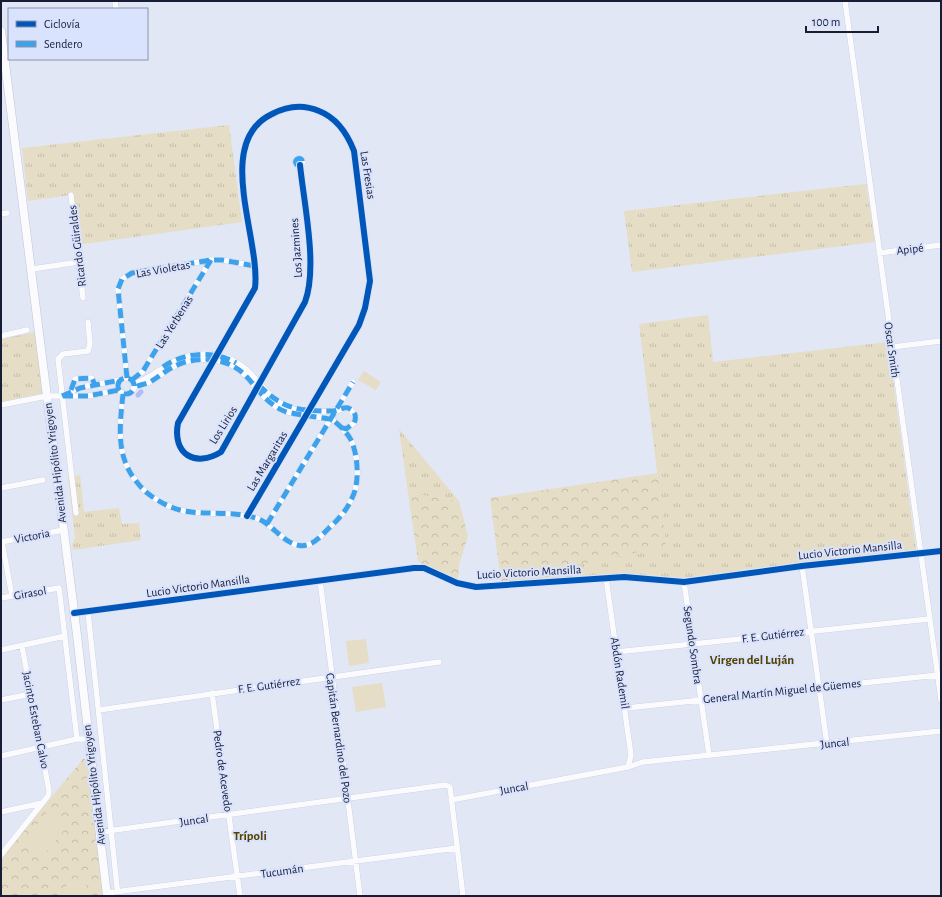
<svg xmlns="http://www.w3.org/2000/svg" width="942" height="897" font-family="'Alegreya Sans',sans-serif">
  <defs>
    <pattern id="grass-tufts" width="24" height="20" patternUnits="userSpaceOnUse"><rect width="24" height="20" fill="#e5ddc5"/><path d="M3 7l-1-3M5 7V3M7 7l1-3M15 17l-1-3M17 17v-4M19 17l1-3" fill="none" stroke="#c4bdaa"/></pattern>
    <pattern id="forest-crowns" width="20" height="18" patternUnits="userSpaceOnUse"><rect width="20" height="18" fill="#e5ddc5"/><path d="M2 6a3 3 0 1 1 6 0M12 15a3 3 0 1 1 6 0" fill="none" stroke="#c4bdaa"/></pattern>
  </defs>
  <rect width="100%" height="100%" fill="#e2e7f5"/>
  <path fill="url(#grass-tufts)" d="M229,125L242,222L77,245L71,195L28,201L22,148Z
    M866,184L875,242L632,272L624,211Z
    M708,315L713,362L888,342L916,550L674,579L619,574L501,582L666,545L639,324Z
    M36,332L43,393L1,402V339Z
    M399,429L459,501L408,493Z
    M80,475L84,512L119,508L122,524L139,523L141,540L73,550L72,545L75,538L68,477Z"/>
  <path fill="url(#forest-crowns)" d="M658,473L666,546L501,582L490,498Z
    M408,493L459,501L468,536L459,565L458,580L427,568L418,561Z
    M83,759H88L104,896H1V858Z"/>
  <path fill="#e5ddc5" d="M364,371L381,382L376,390L358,380Z
    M366,639L369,663L349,666L346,641Z
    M382,683L386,707L356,712L352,687Z
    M50,808L70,823L44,855L25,840Z
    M75,876L87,886L78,896H64L60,893Z"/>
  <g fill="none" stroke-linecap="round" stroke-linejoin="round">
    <path stroke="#afbef8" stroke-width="5" d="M138,395L141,392"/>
    <defs>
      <path id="minor" d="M115,1L116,9
        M845,1L941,700
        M295.5 162a3.5 3.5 0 1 1 7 0a3.5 3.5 0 1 1-7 0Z
        M71,195L83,298
        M1,214L7,213
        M879,253L941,245
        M32,269L79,262
        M1,336L27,330
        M892,347L941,341
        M118 386a8 8 0 1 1 16 0a8 8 0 1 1-16 0Z
        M127,378L118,289L122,279L132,273L211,260H222L255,266
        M132,380L143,371L211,260
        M136,383C153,377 166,363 184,357C205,351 230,354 247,370C262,384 271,402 293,409C304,413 323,412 335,411C341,410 344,407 350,409L356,417L354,423L346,429L340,427
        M87,386L120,380
        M71,390L75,379L92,378L95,385
        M69,392L80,388
        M123,394C119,433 115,463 146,492C157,501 170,508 184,511C208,515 232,511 256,518C274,524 287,550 307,545C315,543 322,535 328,529C338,520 347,510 352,498C360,483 358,455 351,440C347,432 339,425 333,420C329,418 294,415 284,411C267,404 258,389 246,376C228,357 198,355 175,366C166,370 159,377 150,382C145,384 140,385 135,387
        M88,396L119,390
        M1,405L47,396H81
        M1,488L43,480
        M76,513L58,359L63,354L88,351L90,344L88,322
        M247,516L359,325L365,308L370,281L354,151C347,133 337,118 319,111C303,104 287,106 272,114C213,142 261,239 255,288L178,423C172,454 195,468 221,452L305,302C318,267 304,204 300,165
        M267,524L353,382
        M1,542L63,530
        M2,542L12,596
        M802,566L827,744
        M606,578L631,755L628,767
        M320,580L360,896
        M684,582L709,755
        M1,598L59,588L77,739
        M88,612L118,896
        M74,613L414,568H424L457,583L476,587L624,577L684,582L802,566L941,551
        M1,650L65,636
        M616,652L929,619
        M212,693L240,896
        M1,700L31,694
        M626,708L938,675
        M99,710L439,662
        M1,756L77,739H88
        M451,800L628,767L643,762L941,731
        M1,812L42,803
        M100,832L445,785L450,787L463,896
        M1,855L48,796L49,791L22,646
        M107,893L457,848"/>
      <path id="primary" d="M1,31L77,635L107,896"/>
    </defs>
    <use href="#minor" stroke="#bfc4d8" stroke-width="6"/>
    <use href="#primary" stroke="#bfc4d8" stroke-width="9"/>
    <use href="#minor" stroke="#fbfbfe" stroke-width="5.5"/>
    <use href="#primary" stroke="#fbfbfe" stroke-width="8"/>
    <path stroke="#3da2eb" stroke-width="5" stroke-dasharray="10 5" stroke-linecap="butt" d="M295.5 162a3.5 3.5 0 1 1 7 0a3.5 3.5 0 1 1-7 0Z
      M163,367C184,352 214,350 236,363
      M118 386a8 8 0 1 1 16 0a8 8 0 1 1-16 0Z
      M127,378L118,289L122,279L132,273L211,260H222L255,266
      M132,380L143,371L211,260
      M259,385C283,410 300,411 333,411C338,411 343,407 348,408C355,410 357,417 354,423L346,429L340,427
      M71,390L75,379L92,378L95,385
      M123,394C119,433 115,463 146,492C157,501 170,508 184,511C208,515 232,511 256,518C274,524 287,550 307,545C315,543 322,535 328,529C338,520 347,510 352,498C360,483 358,455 351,440C347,432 339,425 333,420C329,418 294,415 284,411C267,404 258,389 246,376C228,357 198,355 175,366C166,370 159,377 150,382C145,384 140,385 135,387
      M62,396L80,388L120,380
      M63,396H88L119,390
      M267,524L353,382"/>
    <defs>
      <path id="cycleway" d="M247,516L359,325L365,308L370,281L354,151C347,133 337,118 319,111C303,104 287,106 272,114C213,142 261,239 255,288L178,423C172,454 195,468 221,452L305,302C318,267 304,204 300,165
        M74,613L414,568H424L457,583L476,587L624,577L684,582L802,566L941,551"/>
    </defs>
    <use href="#cycleway" stroke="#dae3fd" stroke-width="8"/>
    <use href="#cycleway" stroke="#0057b8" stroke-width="6"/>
  </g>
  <g text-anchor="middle" stroke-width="4" stroke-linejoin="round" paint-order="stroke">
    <g font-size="12" fill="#171d35" stroke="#dae3fd">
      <text transform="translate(368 175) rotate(81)" y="4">Las Fresias</text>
      <text transform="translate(77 246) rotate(-97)" y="4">Ricardo Güiraldes</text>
      <text transform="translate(296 248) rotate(-94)" y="4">Los Jazmines</text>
      <text transform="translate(910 249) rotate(-7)" y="4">Apipé</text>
      <text transform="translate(163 269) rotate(-10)" y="4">Las Violetas</text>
      <text transform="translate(174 322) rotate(-58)" y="4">Las Yerbenas</text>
      <text transform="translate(892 350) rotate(82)" y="4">Oscar Smith</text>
      <text transform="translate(223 425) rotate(-58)" y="4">Los Lirios</text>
      <text transform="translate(267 461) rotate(-59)" y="4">Las Margaritas</text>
      <text transform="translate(55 463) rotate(-97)" y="4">Avenida Hipólito Yrigoyen</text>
      <text transform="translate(32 536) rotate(-11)" y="4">Victoria</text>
      <text transform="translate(850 550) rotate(-6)" y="4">Lucio Victorio Mansilla</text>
      <text transform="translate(529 572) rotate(-3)" y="4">Lucio Victorio Mansilla</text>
      <text transform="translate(198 586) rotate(-8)" y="4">Lucio Victorio Mansilla</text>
      <text transform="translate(30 593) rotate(-10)" y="4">Girasol</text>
      <text transform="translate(773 635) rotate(-7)" y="4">F. E. Gutiérrez</text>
      <text transform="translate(693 645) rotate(82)" y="4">Segundo Sombra</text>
      <text transform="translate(620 673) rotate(81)" y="4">Abdón Rademil</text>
      <text transform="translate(269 685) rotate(-8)" y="4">F. E. Gutiérrez</text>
      <text transform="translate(782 691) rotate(-6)" y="4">General Martín Miguel de Güemes</text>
      <text transform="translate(36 720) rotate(79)" y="4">Jacinto Esteban Calvo</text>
      <text transform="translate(339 738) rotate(82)" y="4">Capitán Bernardino del Pozo</text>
      <text transform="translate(835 743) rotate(-6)" y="4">Juncal</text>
      <text transform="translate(223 771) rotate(82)" y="4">Pedro de Acevedo</text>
      <text transform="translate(94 785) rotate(-97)" y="4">Avenida Hipólito Yrigoyen</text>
      <text transform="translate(514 788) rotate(-10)" y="4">Juncal</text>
      <text transform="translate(194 820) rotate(-8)" y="4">Juncal</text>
      <text transform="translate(282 871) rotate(-8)" y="4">Tucumán</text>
    </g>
    <g font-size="13" font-weight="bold" fill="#544200" stroke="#dae3fd">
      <text x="752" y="664">Virgen del Luján</text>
      <text x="250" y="840">Trípoli</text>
    </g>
  </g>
  <rect width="942" height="897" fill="none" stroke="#171d35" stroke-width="4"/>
  <rect x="8" y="8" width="140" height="52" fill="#dae3fd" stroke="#8c94ad"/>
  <rect x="16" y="21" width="20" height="6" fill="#0057b8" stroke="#8c94ad"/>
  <text x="44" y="28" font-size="12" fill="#171d35">Ciclovía</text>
  <rect x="16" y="41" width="20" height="6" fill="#3da2eb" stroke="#8c94ad"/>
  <text x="44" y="48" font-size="12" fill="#171d35">Sendero</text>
  <path d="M806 26v6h72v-6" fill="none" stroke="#171d35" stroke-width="2"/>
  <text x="812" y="26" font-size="12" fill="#171d35" stroke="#dae3fd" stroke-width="3" paint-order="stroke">100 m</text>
</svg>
